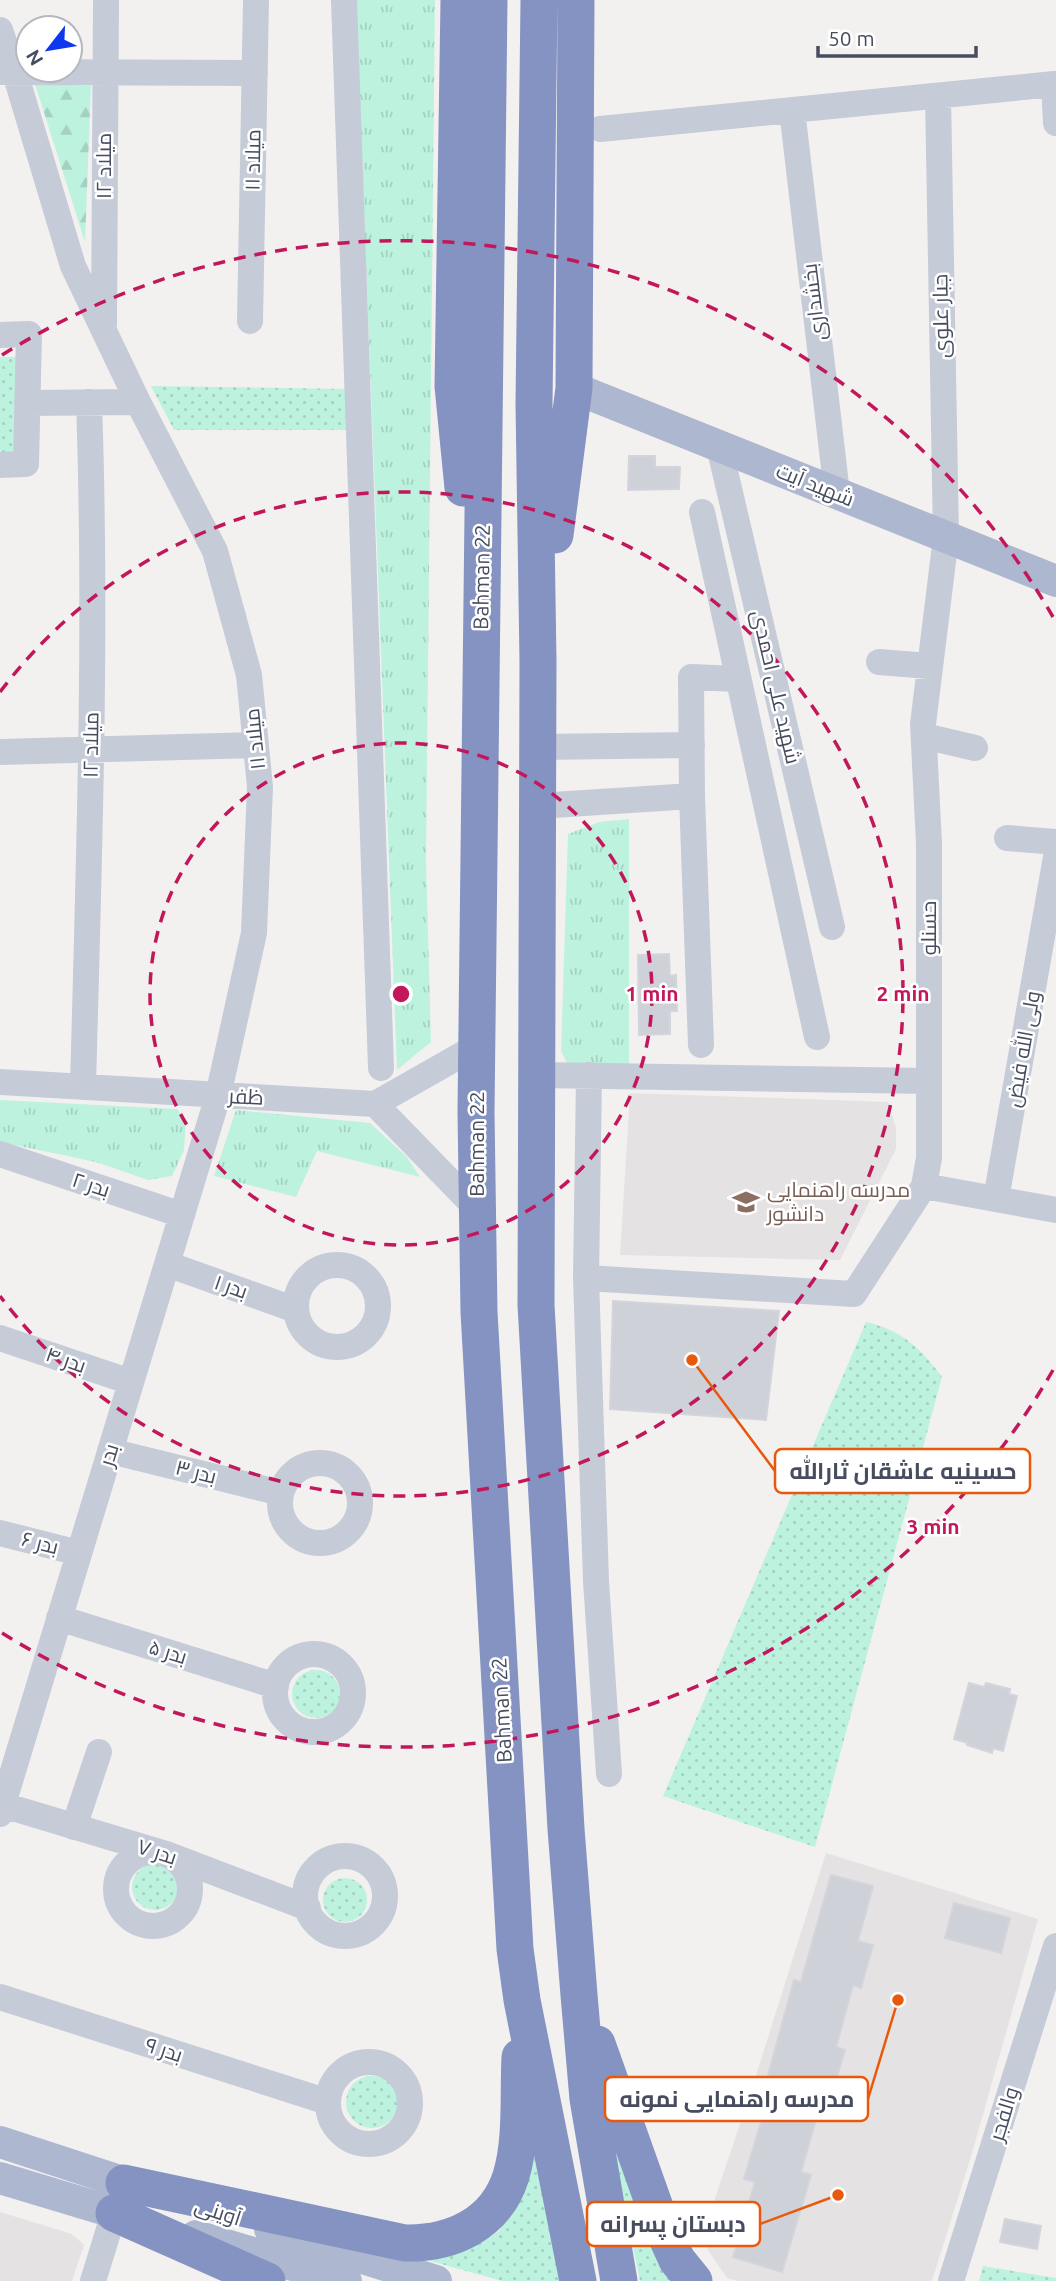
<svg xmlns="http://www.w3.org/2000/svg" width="1056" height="2281" font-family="Ubuntu,Cairo,sans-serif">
  <defs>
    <pattern id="grass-dots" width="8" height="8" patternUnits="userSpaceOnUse" patternTransform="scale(1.75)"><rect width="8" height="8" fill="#bdf2df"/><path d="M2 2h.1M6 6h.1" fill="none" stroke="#a4d1c2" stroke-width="1.8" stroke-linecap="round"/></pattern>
    <pattern id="forest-firs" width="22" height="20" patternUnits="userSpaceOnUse" patternTransform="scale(1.75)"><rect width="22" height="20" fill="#bdf2df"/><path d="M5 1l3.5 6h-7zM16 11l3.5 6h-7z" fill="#a4d1c2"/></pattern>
    <pattern id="park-tufts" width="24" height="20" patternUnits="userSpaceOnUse" patternTransform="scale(1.75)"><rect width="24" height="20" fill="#bdf2df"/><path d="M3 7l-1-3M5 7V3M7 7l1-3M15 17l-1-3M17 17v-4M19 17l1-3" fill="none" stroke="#a4d1c2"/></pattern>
  </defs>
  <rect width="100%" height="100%" fill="#f3f1f0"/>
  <path fill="#e4e2e2" d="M630,1093L888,1102L896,1128V1149L840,1260L620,1255Z
    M826,1853L1038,1919L973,2150L932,2281H738L727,2278L701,2240L754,2082Z
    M0,2212L72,2234L84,2245L72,2281H0Z"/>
  <path fill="url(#grass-dots)" d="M0,357H21V459H0Z
    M151,386L349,389L351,430H174Z
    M866,1322C901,1330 921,1348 942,1377L815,1847L663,1796Z
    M292 1694a24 24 0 1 1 48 0a24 24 0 1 1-48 0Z
    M132 1887a23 23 0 1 1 46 0a23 23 0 1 1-46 0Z
    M323 1900a22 22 0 1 1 44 0a22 22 0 1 1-44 0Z
    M346 2102a26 26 0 1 1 52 0a26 26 0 1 1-52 0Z
    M607,2118L672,2281H640Z
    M535,2121L564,2281H502L416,2257L477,2245L499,2231L516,2197Z
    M983,2266L1056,2278V2281H979Z"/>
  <path fill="url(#forest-firs)" d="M35,84L91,86L85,242Z"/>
  <path fill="url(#park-tufts)" d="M356,0H435L426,860L431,1042L397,1070Z
    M629,819V1065H568L561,1051L568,834L599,822Z
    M0,1100L177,1109L186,1120L184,1150L172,1176L148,1180L96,1162L0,1142Z
    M236,1110L370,1123L407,1157L420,1177L317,1151L296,1197L214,1176Z"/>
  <path fill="#cfd1d8" stroke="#d4d4dc" stroke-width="2" d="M629,456H655V467H680L679,489L628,490Z
    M669,954L670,976L676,975L677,1011H670V1034L639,1035L638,955Z
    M613,1301L779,1311L766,1420L610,1409Z
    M969,1683L984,1687L986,1683L1010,1689L1009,1694L1017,1696L1003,1751L993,1748L992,1753L967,1745L968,1743L954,1739Z
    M831,1875L873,1886L858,1941L873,1945L861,1988L853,1985L836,2047L845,2050L831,2097L823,2095L801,2172L811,2175L782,2272L733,2257L755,2182L744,2179L773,2081L767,2079L794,1980L801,1982Z
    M954,1903L1010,1918L1001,1953L945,1938Z
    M1005,2219L1041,2226L1037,2249L1000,2242Z"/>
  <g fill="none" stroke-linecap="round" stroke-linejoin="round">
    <path stroke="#c6cbd8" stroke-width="26" d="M344,0L381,1068
      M0,30L15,73L73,266L138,402L215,551L249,675L260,787L254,933L218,1096L0,1814
      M0,72L255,73
      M938,96L946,537L923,724L929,844V1158L924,1186L1056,1210
      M792,110L837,493
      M600,129L1054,84L1056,123
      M250,321L256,0
      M104,324L106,0
      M0,335L29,334L26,464L0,465
      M27,403L138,402
      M719,446L832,927
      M702,512L817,1037
      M879,662L929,666
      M924,736L975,748
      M538,747L692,745
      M0,752L256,745
      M538,806L692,796
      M1007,838L1056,842
      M701,1045L692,796L691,677L738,679
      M538,1075L929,1081
      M589,1075L586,1278L596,1581L609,1774
      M0,1082L375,1104L477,1046
      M83,1087C89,859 97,631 89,402
      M375,1104L477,1209
      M0,1154L182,1215
      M996,1199L1056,857
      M167,1264L296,1310
      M296 1306a41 41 0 1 1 82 0a41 41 0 1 1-82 0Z
      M586,1278L854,1294L924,1186
      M0,1338L131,1382
      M110,1451L281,1493
      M280 1503a40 40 0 1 1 80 0a40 40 0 1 1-80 0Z
      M0,1533L79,1553
      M59,1618L276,1686
      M275 1693a39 39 0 1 1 78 0a39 39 0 1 1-78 0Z
      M3,1805L166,1854L308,1908
      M74,1827L99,1752
      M116 1889a37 37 0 1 1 74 0a37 37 0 1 1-74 0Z
      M305 1896a40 40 0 1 1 80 0a40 40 0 1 1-80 0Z
      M0,1997L328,2102
      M328 2103a41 41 0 1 1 82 0a41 41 0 1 1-82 0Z
      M93,2281L114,2213
      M951,2281L1056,1946"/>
    <path stroke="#aeb7d0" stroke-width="32" d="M574,388L1056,581
      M0,2142L147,2190
      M0,2178L136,2219
      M270,2229L436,2281
      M196,2236L346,2281"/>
    <path stroke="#8593c2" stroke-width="37" d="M459,0L453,386L463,488
      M489,0L476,1112L479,1312L515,1949L522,2000L578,2281
      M539,0L534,404L538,661L536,1305L566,1829L579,1995L588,2099L619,2281
      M555,535L574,388L576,0
      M597,2044L662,2227L677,2260L694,2281
      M124,2183L405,2243C452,2244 496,2224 511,2176C522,2139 518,2096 520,2057
      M114,2213L267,2281"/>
  </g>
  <g fill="none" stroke="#c2185b" stroke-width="3.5" stroke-dasharray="12 9">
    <circle cx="401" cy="994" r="251"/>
    <path d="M0 692A502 502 0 1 1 0 1296"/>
    <path d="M1053 1370A753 753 0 0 1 2 1633M2 355A753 753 0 0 1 1053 617"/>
  </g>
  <defs>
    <symbol id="school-bare" viewBox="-9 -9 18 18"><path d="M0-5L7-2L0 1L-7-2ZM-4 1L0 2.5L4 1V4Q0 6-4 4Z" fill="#8d6e63" stroke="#fff" stroke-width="2.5" paint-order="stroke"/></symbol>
  </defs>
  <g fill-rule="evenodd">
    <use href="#school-bare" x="727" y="1183" width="38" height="38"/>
  </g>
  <g text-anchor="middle" stroke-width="5" stroke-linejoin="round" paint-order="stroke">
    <g font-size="21" fill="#474d5f" stroke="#fff">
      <text transform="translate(253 160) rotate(-89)" y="7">میلاد ۱۱</text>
      <text transform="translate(104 166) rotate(-90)" y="7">میلاد ۱۲</text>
      <text transform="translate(814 302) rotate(-97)" y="7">بخشداری</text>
      <text transform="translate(941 316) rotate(-91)" y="7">جبار علوی</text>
      <text transform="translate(815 485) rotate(22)" y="7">شهید آیت</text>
      <text transform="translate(482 577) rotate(-89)" y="7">Bahman 22</text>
      <text transform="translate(776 687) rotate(77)" y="7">شهید علی احمدی</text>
      <text transform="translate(255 739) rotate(-96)" y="7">میلاد ۱۱</text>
      <text transform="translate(91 745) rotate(-89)" y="7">میلاد ۱۲</text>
      <text transform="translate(929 928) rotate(-90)" y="7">حسنلو</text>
      <text transform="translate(1023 1049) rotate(-80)" y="7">ولی الله فیض</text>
      <text transform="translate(246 1097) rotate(3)" y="7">ظفر</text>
      <text transform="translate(477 1144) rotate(-90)" y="7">Bahman 22</text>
      <text transform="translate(91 1185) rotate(18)" y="7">بدر ۲</text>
      <text transform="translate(231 1287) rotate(19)" y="7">بدر ۱</text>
      <text transform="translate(66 1360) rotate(19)" y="7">بدر ۴</text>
      <text transform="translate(109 1455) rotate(-73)" y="7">بدر</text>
      <text transform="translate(196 1472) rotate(14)" y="7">بدر ۳</text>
      <text transform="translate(40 1543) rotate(14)" y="7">بدر ۶</text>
      <text transform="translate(168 1652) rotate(17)" y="7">بدر ۵</text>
      <text transform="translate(502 1710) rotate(-93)" y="7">Bahman 22</text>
      <text transform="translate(157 1852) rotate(18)" y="7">بدر ۷</text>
      <text transform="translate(164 2050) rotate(18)" y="7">بدر ۹</text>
      <text transform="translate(1004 2114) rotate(-73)" y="7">والفجر</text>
      <text transform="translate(218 2212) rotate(18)" y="7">آوینی</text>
    </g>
    <g font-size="21" fill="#785e54" stroke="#fff" text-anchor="start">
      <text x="767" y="1197">مدرسه راهنمایی<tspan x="767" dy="24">دانشور</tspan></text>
    </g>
  </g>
  <circle cx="401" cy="994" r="10" fill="#c2185b" stroke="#fff" stroke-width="3.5"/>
  <g font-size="21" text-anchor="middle" font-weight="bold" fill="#c2185b" stroke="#fff" stroke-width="5" stroke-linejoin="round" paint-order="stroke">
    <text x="652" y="1001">1 min</text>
    <text x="903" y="1001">2 min</text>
    <text x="933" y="1534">3 min</text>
  </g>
  <path fill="none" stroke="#e8590c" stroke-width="2.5" d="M692 1360L775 1471M898 2000L868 2099M838 2195L760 2224"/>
  <g fill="#e8590c" stroke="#fff" stroke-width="2.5">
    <circle cx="692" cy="1360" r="7"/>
    <circle cx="898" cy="2000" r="7"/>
    <circle cx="838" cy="2195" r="7"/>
  </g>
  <g fill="#fff" stroke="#e8590c" stroke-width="2.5">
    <rect x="775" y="1449" width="255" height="44" rx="7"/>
    <rect x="605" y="2077" width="263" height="44" rx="7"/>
    <rect x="587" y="2202" width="173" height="44" rx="7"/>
  </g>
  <g font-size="23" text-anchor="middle" font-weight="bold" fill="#474d5f">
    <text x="903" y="1479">حسینیه عاشقان ثارالله</text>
    <text x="737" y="2107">مدرسه راهنمایی نمونه</text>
    <text x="673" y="2232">دبستان پسرانه</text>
  </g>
  <g transform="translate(49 49) rotate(239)"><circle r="33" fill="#ffffff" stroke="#b5b8bf" stroke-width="2"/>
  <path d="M0-5L12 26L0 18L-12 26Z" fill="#0e38ef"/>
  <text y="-10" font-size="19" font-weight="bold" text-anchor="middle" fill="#474d5f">N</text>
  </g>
  <path d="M818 46v10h158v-10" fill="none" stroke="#474d5f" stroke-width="3.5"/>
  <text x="828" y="46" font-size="21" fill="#474d5f" stroke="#ffffff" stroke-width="5" paint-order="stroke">50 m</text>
</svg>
